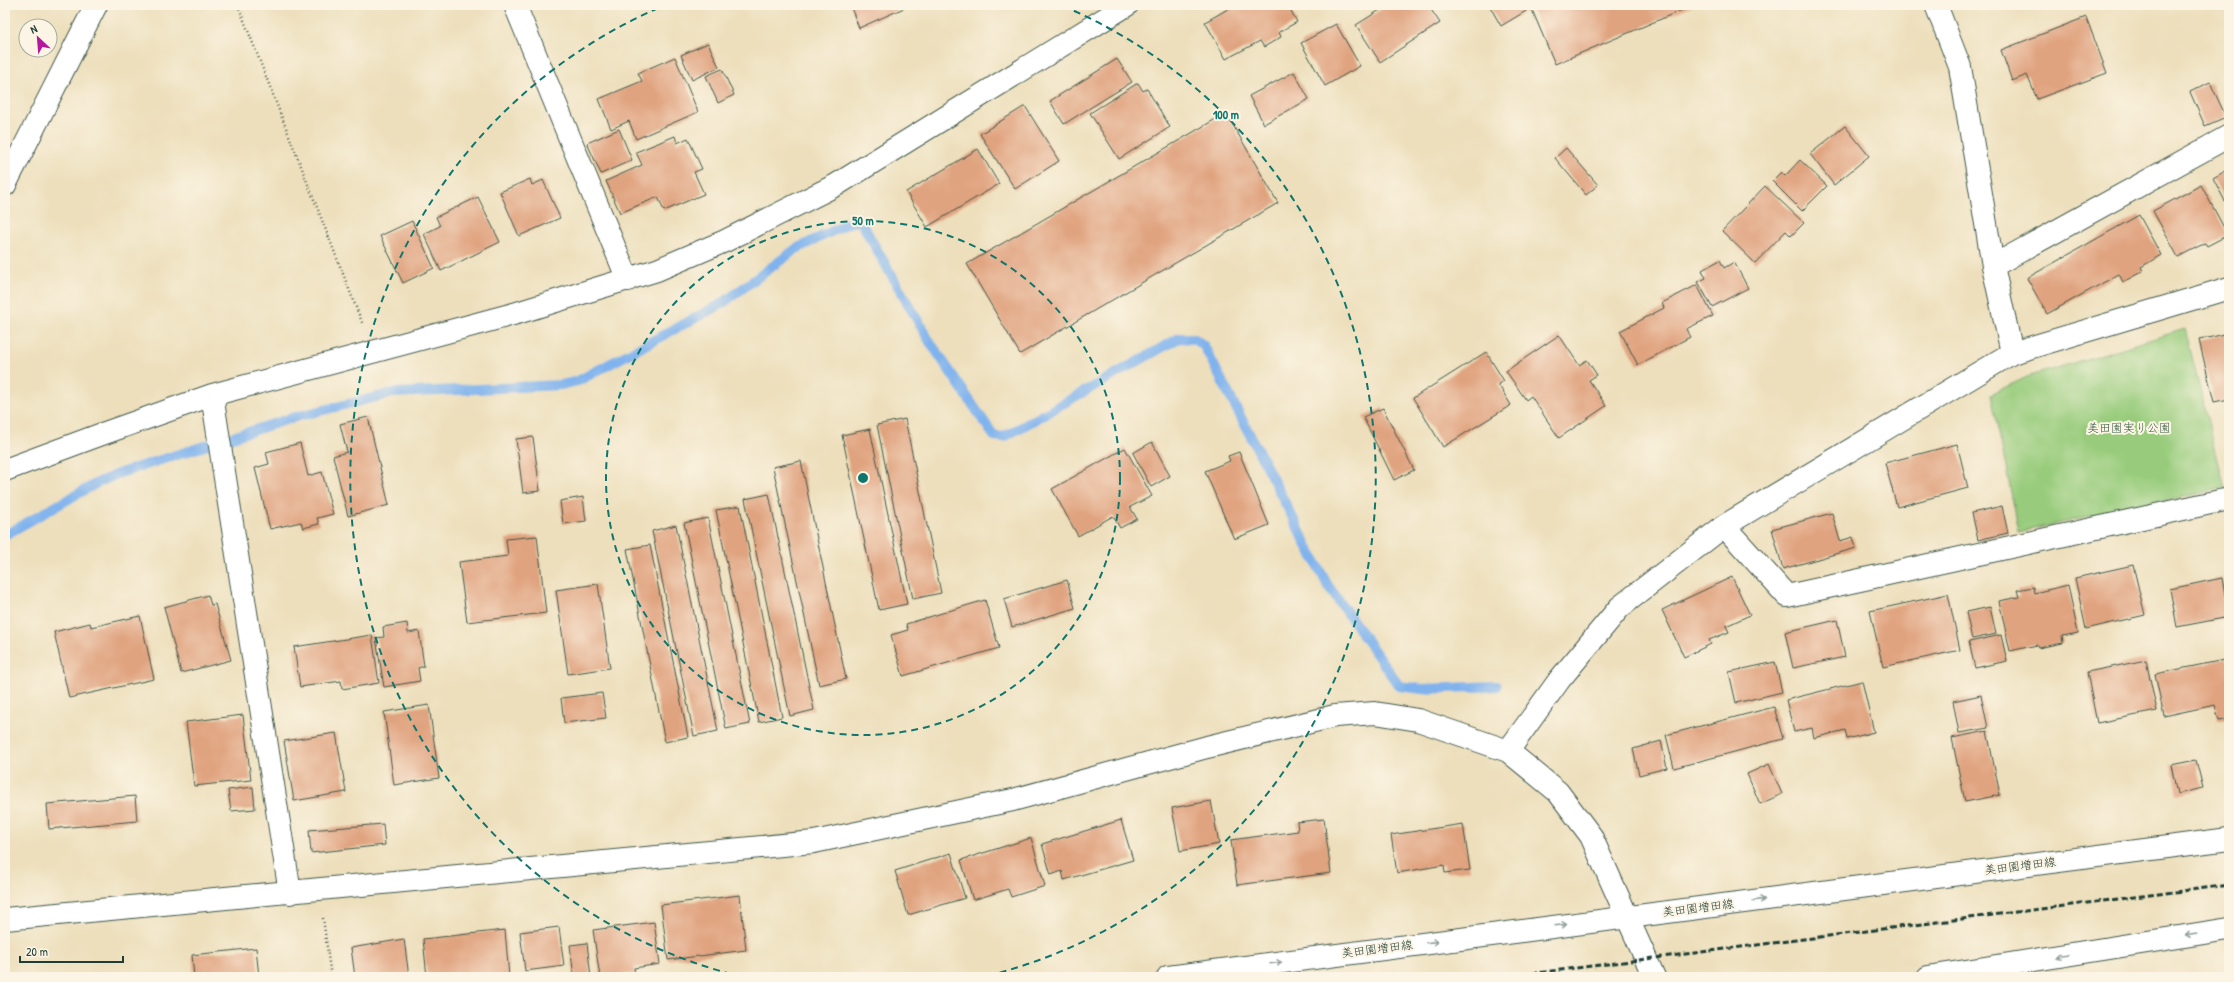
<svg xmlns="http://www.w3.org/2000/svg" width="2234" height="982" font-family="'Patrick Hand','Klee One',sans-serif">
  <rect width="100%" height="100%" fill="#fcf5e5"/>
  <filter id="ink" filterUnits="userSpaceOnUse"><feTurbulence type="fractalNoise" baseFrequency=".025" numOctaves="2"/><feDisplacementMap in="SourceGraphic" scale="8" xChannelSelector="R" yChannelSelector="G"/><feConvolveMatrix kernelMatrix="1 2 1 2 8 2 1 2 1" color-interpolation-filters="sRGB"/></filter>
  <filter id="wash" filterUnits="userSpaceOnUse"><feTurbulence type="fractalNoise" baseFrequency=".012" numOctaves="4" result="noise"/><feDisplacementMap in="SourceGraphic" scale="16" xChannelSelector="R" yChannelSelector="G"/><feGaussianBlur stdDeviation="0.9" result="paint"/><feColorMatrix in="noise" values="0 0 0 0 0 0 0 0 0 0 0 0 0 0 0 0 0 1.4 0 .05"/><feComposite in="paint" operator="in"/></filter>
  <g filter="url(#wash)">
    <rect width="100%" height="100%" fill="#eddfbc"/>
    <path fill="#98cc7c" stroke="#5c8458" d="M2185,329L2225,488L2019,532L1991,394L2027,377Z"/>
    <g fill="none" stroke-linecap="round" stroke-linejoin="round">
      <path stroke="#80b3ed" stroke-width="10" d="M5,535L97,483L120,473L295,417L393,393L561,385L578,381L723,303L796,249L853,221L861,222L930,342L994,436L1004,437L1179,338L1195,339L1204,346L1327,584L1399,686L1422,689L1497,686"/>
    </g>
    <g id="blocks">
      <path fill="#e0a37f" d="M850,5H903L904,8L859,28Z
        M1235,5H1288L1297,22L1279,32L1281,37L1264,47L1260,41L1226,59L1205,22Z
        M1388,5H1428L1440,23L1380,62L1356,25Z
        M1489,5H1522L1526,11L1501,26Z
        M1530,5H1694L1555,64Z
        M2086,17L2107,73L2037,99L2027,75L2012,81L2001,50Z
        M1336,24L1360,66L1325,86L1301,43Z
        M708,43L719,67L692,80L681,55Z
        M675,57L698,112L636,139L629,121L611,129L599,99L642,81L638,73Z
        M1117,59L1132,82L1064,124L1050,101Z
        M722,69L734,95L718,103L706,76Z
        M1294,72L1309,99L1264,124L1249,96Z
        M2210,82L2226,117L2205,126L2190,92Z
        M1138,83L1143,91L1147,89L1170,127L1119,159L1090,113Z
        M1025,106L1059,161L1015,189L980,134Z
        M1226,113L1278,203L1020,354L967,264Z
        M1845,126L1869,156L1834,185L1810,154Z
        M619,129L632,160L601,174L587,143Z
        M675,136L677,143L688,138L702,169L694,172L704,194L664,211L658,197L620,213L606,181L642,165L636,152Z
        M1566,148L1598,185L1586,195L1555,158Z
        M978,149L999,184L927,227L906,192Z
        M1800,160L1827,186L1802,211L1772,181L1781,172L1785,176Z
        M2229,169V209L2213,178Z
        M530,179L532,185L543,180L560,218L519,236L500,192Z
        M2201,185L2228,235L2207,246L2205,243L2178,257L2153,211Z
        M1765,186L1804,223L1791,236L1786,231L1755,263L1722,231Z
        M478,197L500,242L441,271L424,234L440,226L436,217Z
        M2139,215L2161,255L2141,267L2143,271L2123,282L2119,274L2047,314L2027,278Z
        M412,221L434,268L403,283L380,236Z
        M1720,260L1724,268L1734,262L1748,288L1712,307L1698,282L1706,278L1702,270Z
        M1697,285L1713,316L1686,329L1690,337L1638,365L1620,331L1664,308L1662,303Z
        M2229,333V399L2214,402L2199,340Z
        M1559,335L1579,365L1587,360L1597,375L1589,380L1606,406L1559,438L1531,396L1526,400L1506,371Z
        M1486,352L1504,381L1498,384L1511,405L1443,447L1413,398Z
        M1383,408L1414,470L1394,480L1363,417Z
        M368,417L389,505L348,516L333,456L347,452L340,424Z
        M905,419L941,593L913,599L877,425Z
        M870,429L907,604L879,610L842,435Z
        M533,437L540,491L523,493L516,439Z
        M1152,442L1170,476L1151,487L1133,453Z
        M300,443L308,476L322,472L333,514L317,518L319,524L303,528L301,522L270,529L255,468L269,464L266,452Z
        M1957,444L1968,488L1897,507L1885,463Z
        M1125,448L1152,496L1130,507L1137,519L1120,528L1113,516L1078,536L1052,489Z
        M1239,452L1269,525L1234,539L1205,471L1230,461L1228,456Z
        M801,461L846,679L819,685L773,467Z
        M769,494L814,710L790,716L745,499Z
        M583,497L586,521L563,524L560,501Z
        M740,506L782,717L759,722L716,510Z
        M2002,506L2008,533L1978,540L1972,513Z
        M1832,513L1840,541L1853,537L1856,548L1783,569L1772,529Z
        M708,518L750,724L726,729L684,523Z
        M676,525L718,731L694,736L652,531Z
        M537,536L546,613L467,622L459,562L508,556L506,539Z
        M650,545L688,737L665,742L627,549Z
        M2133,565L2145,615L2086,629L2075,578Z
        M1732,577L1750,615L1726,626L1729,632L1709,640L1711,644L1684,657L1662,610Z
        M2222,578L2229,617L2177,627L2170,589Z
        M1067,580L1075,608L1012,627L1004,599Z
        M598,584L610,668L568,674L556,590Z
        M2068,585L2078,633L2062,636L2063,643L2038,648L2037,645L2010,651L1999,601L2019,597L2017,590L2033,587L2034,593Z
        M1948,594L1960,650L1883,667L1870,611Z
        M208,595L211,605L215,604L231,660L181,673L164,607Z
        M985,600L999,648L903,676L891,635L908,630L906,624Z
        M1990,607L1996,634L1972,639L1966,612Z
        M140,616L154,679L69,698L54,632L90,623L91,627Z
        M1837,620L1845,657L1793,668L1785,632Z
        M407,623L408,633L419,631L424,666L418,668L420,681L384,687L376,638L384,637L383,627Z
        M372,635L379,683L342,689L341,681L300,687L294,647Z
        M2001,635L2007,661L1975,668L1969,642Z
        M2229,659V719L2219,721L2215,705L2164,716L2155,674Z
        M2146,660L2157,711L2097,723L2087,672Z
        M1775,662L1782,692L1736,703L1729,672Z
        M1862,681L1874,732L1847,739L1845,730L1814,738L1812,728L1794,732L1786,700Z
        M602,693L606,718L564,723L561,698Z
        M1981,695L1988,728L1959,733L1953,701Z
        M429,705L439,778L394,785L384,712Z
        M1774,707L1783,739L1674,768L1666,735Z
        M243,715L251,780L194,786L186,722Z
        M1987,731L2000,795L1965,802L1952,738Z
        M336,733L346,792L294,801L284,741Z
        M1661,741L1667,768L1639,775L1633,749Z
        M2196,760L2203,788L2177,794L2171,765Z
        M1769,764L1782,794L1760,804L1747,774Z
        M253,787L255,809L231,811L228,790Z
        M135,796L137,821L49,829L47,804Z
        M1211,801L1219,844L1180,851L1172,808Z
        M1324,819L1331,873L1237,885L1231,840L1298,831L1297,822Z
        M1121,820L1133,860L1064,880L1062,871L1051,875L1042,844Z
        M383,824L385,845L311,853L309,830Z
        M1463,824L1470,870L1445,873L1444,865L1397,873L1391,835Z
        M1031,838L1045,886L1011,897L1008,889L973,900L961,860Z
        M951,853L965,898L908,915L895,871Z
        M740,895L746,950L668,960L661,905Z
        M654,922L660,964L634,968L635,974L600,977L593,930Z
        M559,927L564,966L525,971L520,932Z
        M505,930L509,977H427L423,939Z
        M404,939L409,977H355L351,948Z
        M587,943L591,977H574L570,945Z
        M256,948L259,977H194L192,955Z"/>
    </g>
  </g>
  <g filter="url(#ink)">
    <use href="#blocks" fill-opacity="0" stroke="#3e5548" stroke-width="1"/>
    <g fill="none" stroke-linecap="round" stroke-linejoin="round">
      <defs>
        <path id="minor" d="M515,5L628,280
          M1936,5L1960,67L1993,266
          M5,185L96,5
          M2012,353L1993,266L2229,136
          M212,395L290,893
          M5,470L102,434L212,395L517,313L657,270L725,241L836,185L1127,5
          M1724,526L1787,596L2229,499
          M1508,751L1560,679L1620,607L1724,526L2012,353L2229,288
          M5,919L814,842L1013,800L1207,747L1335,716L1375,713L1418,720L1508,751L1558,792L1591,836L1654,977"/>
        <path id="major" d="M1168,977L2229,839
          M1928,977L2229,929"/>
      </defs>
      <use href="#minor" stroke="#3e5548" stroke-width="24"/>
      <use href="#major" stroke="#3e5548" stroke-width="24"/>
      <path stroke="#3e5548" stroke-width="2.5" stroke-dasharray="1 3" stroke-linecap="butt" d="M238,5L363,325
        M323,918L331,977"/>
      <use href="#minor" stroke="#fff" stroke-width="22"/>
      <use href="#major" stroke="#fff" stroke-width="22"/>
      <path stroke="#1f3d34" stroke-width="3" stroke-dasharray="6 3" stroke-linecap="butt" d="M1505,977L2229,885"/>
    </g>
    <defs><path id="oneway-shaft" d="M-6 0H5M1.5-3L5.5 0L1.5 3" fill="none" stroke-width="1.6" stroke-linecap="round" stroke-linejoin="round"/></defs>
    <g stroke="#8f9e9a">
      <use href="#oneway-shaft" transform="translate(1759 900) rotate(-7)"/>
      <use href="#oneway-shaft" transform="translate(1561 925) rotate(-7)"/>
      <use href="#oneway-shaft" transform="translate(2191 935) rotate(171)"/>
      <use href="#oneway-shaft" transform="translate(1432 942) rotate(-7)"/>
      <use href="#oneway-shaft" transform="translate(2062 956) rotate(171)"/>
      <use href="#oneway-shaft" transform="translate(1276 963) rotate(-7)"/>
    </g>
  </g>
  <g fill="none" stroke="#0f766e" stroke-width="2" stroke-dasharray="7 5">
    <circle cx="863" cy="478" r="257"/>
    <path d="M743 977A513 513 0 0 1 663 6M1063 6A513 513 0 0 1 983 977"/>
  </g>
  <g text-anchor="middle" stroke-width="4" stroke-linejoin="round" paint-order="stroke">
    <g font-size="12" fill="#375a42" stroke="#fcf5e5">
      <text x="2129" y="432">美田園実り公園</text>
    </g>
    <g font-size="12" fill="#1f3d34" stroke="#fcf5e5">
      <text transform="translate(2020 866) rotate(-7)" y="4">美田園増田線</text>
      <text transform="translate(1698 908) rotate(-7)" y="4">美田園増田線</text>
      <text transform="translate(1377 949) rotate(-7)" y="4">美田園増田線</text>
    </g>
  </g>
  <circle cx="863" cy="478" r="6" fill="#0f766e" stroke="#fcf5e5" stroke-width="2"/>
  <g font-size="12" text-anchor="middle" font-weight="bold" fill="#0f766e" stroke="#fcf5e5" stroke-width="4" stroke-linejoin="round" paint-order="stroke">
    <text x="1226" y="119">100 m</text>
    <text x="863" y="225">50 m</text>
  </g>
  <rect width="2234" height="982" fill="none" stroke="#fcf5e5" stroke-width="20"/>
  <g transform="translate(38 38) rotate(334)"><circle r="19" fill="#fcf5e5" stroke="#a4ab9e"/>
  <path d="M0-3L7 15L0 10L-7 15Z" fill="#b5179e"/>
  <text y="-6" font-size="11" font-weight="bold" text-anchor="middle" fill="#1f3d34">N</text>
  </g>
  <path d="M20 956v6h103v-6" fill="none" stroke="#1f3d34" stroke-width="2"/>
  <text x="26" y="956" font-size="12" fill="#1f3d34" stroke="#fcf5e5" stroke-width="3" paint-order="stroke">20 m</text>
</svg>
